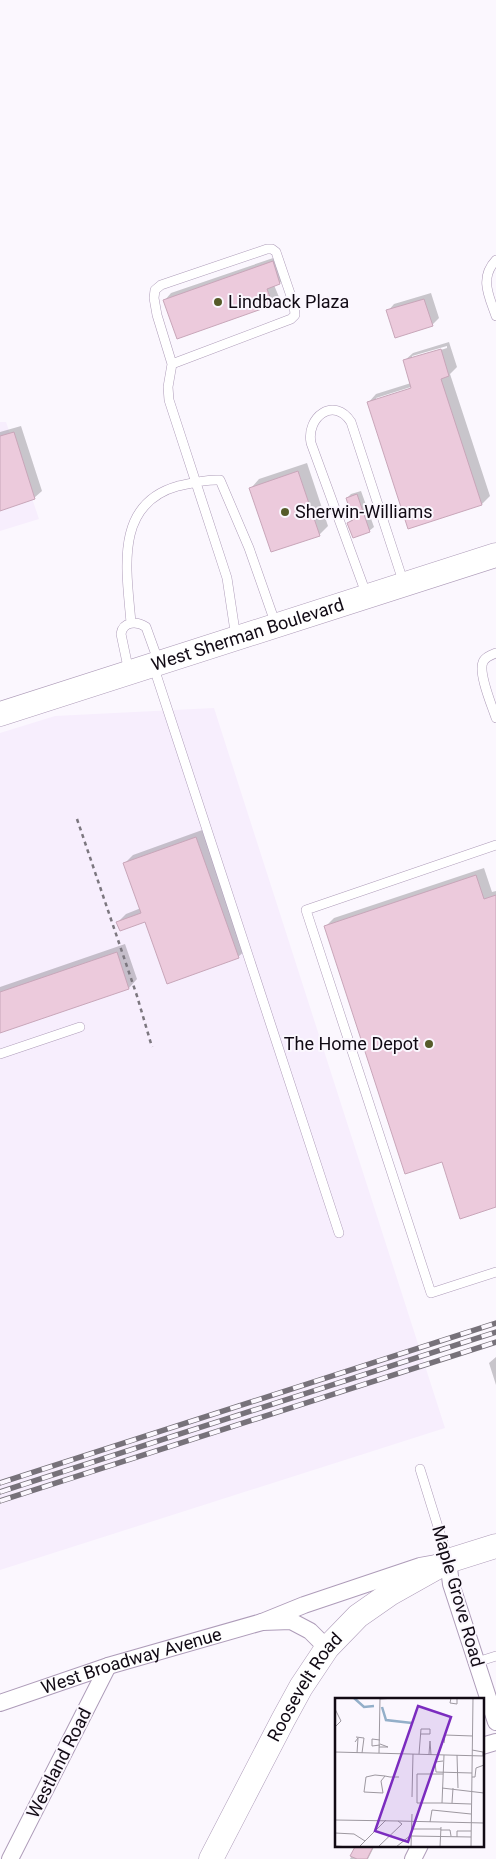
<svg xmlns="http://www.w3.org/2000/svg" width="496" height="1859" font-family="Roboto,sans-serif">
  <rect width="100%" height="100%" fill="#fbf7fe"/>
  <path fill="#f7eefd" d="M0,422H6L39,519L0,531Z
    M214,708L445,1428L0,1570V733L55,716Z"/>
  <path fill="#0003" fill-rule="evenodd" d="M279,256L286,276L280,283L274,285L279,297L272,304L165,300L171,293Z
    M431,293L439,318L432,325L388,311L394,304Z
    M449,342L457,367L450,374L490,496L482,504L368,403L376,394L411,383L404,361L413,353ZM447,346V348L412,359V356ZM417,385L418,387L376,401V398Z
    M21,426L42,491L34,498L0,510V432Z
    M307,463L328,526L319,535L251,488L259,479Z
    M361,491L374,527L369,531L348,523L354,518L347,498L351,494Z
    M205,829L247,949L238,957L145,921L118,922L126,914L141,908L125,863L133,855Z
    M484,868L492,892L496,891V1206L442,1161L326,926L334,918Z
    M125,944L137,979L129,988L0,1032V987Z
    M496,1357V1385L489,1363Z
    M357,1845H375L368,1859H350Z"/>
  <path fill="#eccadc" stroke="#c8a6b9" d="M273,261L280,284L267,289L273,305L177,339L163,300Z
    M424,299L433,326L395,338L386,310Z
    M441,349L449,376L441,379L482,505L408,529L367,402L411,388L403,360Z
    M14,432L35,499L0,511V436Z
    M298,471L320,536L271,552L249,488Z
    M357,494L370,532L353,538L347,523L353,520L346,498Z
    M196,837L239,958L167,984L145,922L120,931L116,922L141,913L123,863Z
    M476,875L484,899L496,895V1207L460,1219L442,1162L405,1174L324,926Z
    M117,952L129,989L0,1033V992Z
    M356,1845H374L367,1859H357L350,1856Z"/>
  <g fill="none" stroke-linecap="round" stroke-linejoin="round">
    <defs>
      <path id="lane" d="M496,260C479,278 489,296 496,316
        M172,364L291,319L295,315L294,305L276,252L272,249H267L161,285L155,290L154,298L157,315L172,364L168,387L169,400L227,578L236,638
        M367,596L311,443C306,417 334,396 351,422L404,584
        M131,623C127,572 113,504 178,486C192,483 205,479 220,480L249,548L276,625
        M496,653C491,655 485,657 483,662C478,673 492,706 496,718
        M153,665L339,1233
        M129,672L121,634C123,621 137,621 146,627L159,663
        M496,845L306,910L431,1293L496,1272
        M0,1054L80,1027
        M420,1469L448,1559
        M477,1662L496,1656"/>
      <g id="street">
        <path d="M262,1622L304,1605L420,1566L448,1561L451,1584L496,1722"/>
        <path id="s1" d="M0,1703L108,1666L262,1622L291,1621L310,1631L327,1648"/>
        <path d="M482,1746L496,1742"/>
        <path d="M10,1859L108,1666"/>
        <path d="M413,1859L420,1845"/>
      </g>
      <g id="secondary">
        <path id="s2" d="M0,714L496,555"/>
        <path id="s3" d="M211,1859L283,1720L301,1687L327,1648L358,1616L391,1593L448,1561L496,1546"/>
      </g>
    </defs>
    <use href="#lane" stroke="#ae9cb9" stroke-width="10"/>
    <use href="#street" stroke="#ae9cb9" stroke-width="18"/>
    <use href="#secondary" stroke="#ae9cb9" stroke-width="25"/>
    <path stroke="#7c777f" stroke-width="2.5" stroke-dasharray="4 4" stroke-linecap="butt" d="M77,819L137,996L152,1047"/>
    <use href="#lane" stroke="#fff" stroke-width="9"/>
    <use href="#street" stroke="#fff" stroke-width="16"/>
    <use href="#secondary" stroke="#fff" stroke-width="24"/>
    <defs>
      <path id="rail" d="M0,1483L496,1323
        M0,1492L496,1332
        M0,1501L496,1342"/>
    </defs>
    <use href="#rail" stroke="#77727a" stroke-width="5.5"/>
    <use href="#rail" stroke="#fbf7fe" stroke-width="4" stroke-dasharray="11" stroke-linecap="butt"/>
  </g>
  <g fill="#565b29" stroke="#fbf7fe" stroke-width="2">
    <circle cx="218" cy="302" r="5"/>
    <circle cx="285" cy="512" r="5"/>
    <circle cx="429" cy="1044" r="5"/>
  </g>
  <g text-anchor="middle" stroke-width="4" stroke-linejoin="round" paint-order="stroke">
    <g font-size="18" fill="#110a14" stroke="#fbf7fe" text-anchor="start">
      <text x="228" y="308">Lindback Plaza</text>
      <text x="295" y="518">Sherwin-Williams</text>
      <text x="419" y="1050" text-anchor="end">The Home Depot</text>
    </g>
    <g font-size="18" fill="#110a14" stroke="#fbf7fe">
      <text dy="6" stroke="none"><textPath href="#s2" startOffset="260">West Sherman Boulevard</textPath></text>
      <text transform="translate(458 1596) rotate(74)" y="6">Maple Grove Road</text>
      <text dy="6" stroke="none"><textPath href="#s1" startOffset="138">West Broadway Avenue</textPath></text>
      <text dy="6" stroke="none"><textPath href="#s3" startOffset="196">Roosevelt Road</textPath></text>
      <text transform="translate(59 1763) rotate(-63)" y="6">Westland Road</text>
    </g>
  </g>
  <g transform="translate(335 1698)">
    <rect width="149" height="149" fill="#fbf7fe"/>
    <path fill="none" stroke="#93afc9" stroke-width="2.5" d="M19,0L29,9L39,8M47,9L51,22L77,25"/>
    <path fill="none" stroke="#9d98a0" stroke-width="1" d="M116,0L115,5L122,6V0M45,1L60,0M0,11L6,23L0,29M21,39L29,40L27,55M20,44L23,40L22,55M109,45L110,37L138,38M45,47L37,48V41L45,42M44,49H53L45,46M137,52L148,54V58M0,54L149,58M44,55L45,0M84,56L86,31H95V36H86M94,56L95,43L96,57M109,57L107,105L136,106M122,57L123,90M108,63L100,64L101,74L137,75M50,78L46,83L48,95L29,94L31,79L40,77L50,78L55,79H64M137,79H140L141,70L149,67M107,90L149,95M77,99L78,56M107,105H82V76H108M117,105L118,90M0,122L63,123L67,126M63,123L149,125M95,124L97,112L136,116M76,131H106M106,132H115L116,138M0,135L19,136L30,143M76,138L136,139M122,139V133H136M0,148L15,149M24,149L51,122M43,149L67,126M61,149L76,137M76,149L77,116M105,149L106,129M136,149L138,0"/>
    <path fill="#7b2cbf" fill-opacity="0.15" stroke="#7b2cbf" stroke-width="2.5" d="M83,8L116,19L73,144L40,133Z"/>
    <rect width="149" height="149" fill="none" stroke="#110a14" stroke-width="2.5"/>
  </g>
</svg>
